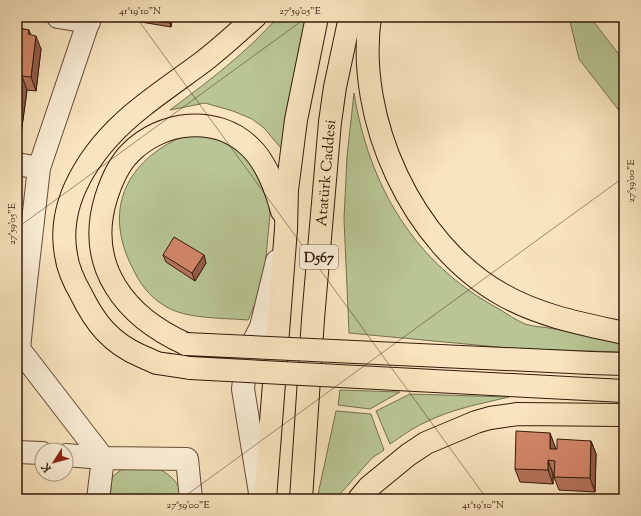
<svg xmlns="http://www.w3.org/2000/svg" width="641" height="516" font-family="'Sorts Mill Goudy',serif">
  <rect width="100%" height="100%" fill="#f8e4be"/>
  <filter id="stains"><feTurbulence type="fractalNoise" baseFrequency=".005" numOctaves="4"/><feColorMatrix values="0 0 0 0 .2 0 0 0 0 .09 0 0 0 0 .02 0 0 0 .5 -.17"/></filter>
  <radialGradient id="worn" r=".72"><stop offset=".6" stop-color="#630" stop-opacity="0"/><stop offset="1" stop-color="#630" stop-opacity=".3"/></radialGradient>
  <path fill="#b9c594" stroke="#76704e" d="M278,17H306L299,48L286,154L264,128L252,119L233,111L205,103L170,110C210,80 245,54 278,17Z
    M569,17H590L624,61V117L579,59Z
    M354,93C369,186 414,263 499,309C507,314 516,320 525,324C534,327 546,327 555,329C578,333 601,338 624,342V352L519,349L349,333L344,219L347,157Z
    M198,133L214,134L247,154L266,189L270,214L265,267L258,297L248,320C225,318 184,319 165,306C148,296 139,282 131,265C105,211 124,165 177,139C183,136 191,135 198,133Z
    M340,390L400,392L370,409L338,405Z
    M410,394L509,397C480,404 451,409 424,423C412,428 401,437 390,444L376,411Z
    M336,411L371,414L384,450L372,458L340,494L337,499H317Z
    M154,466C169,474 180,481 182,499H110L112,477L122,469Z"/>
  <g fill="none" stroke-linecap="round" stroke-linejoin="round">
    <defs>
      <path id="minor" d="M58,17L89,22
        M17,164L39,168
        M19,349L103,458
        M17,357L19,349L24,299L39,168L90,17
        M17,452L42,453
        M66,455L103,458L187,459L191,499
        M98,499L103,458
        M261,499L243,389L247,354L261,327L277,261"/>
      <g id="highway">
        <path d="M370,17C355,118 412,245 503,295C540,316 583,324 624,333"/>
        <path d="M186,344C126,317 85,267 106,198C111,182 118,165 130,153C161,121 216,114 250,147C267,163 276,189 282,211"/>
        <path d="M591,363L624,364"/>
        <path d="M190,368C180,366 168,365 157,363C152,361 146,358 141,356C111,343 95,323 81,294C74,282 68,269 66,255C55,195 99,140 143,106C163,90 184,76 204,61C222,47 238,32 255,17"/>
        <path d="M586,389L624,391"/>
        <path d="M265,499L286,229L287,190L296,120L317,17"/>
        <path id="s1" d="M301,499L313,319L330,122L335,87L350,17"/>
        <path d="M359,499L369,487L408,455L426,443L476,422L490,418L518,414L624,415"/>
      </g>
    </defs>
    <use href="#minor" stroke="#644c36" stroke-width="24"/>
    <use href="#highway" stroke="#331a08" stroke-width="24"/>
    <use href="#minor" stroke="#faedd5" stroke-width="22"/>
    <use href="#highway" stroke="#f8e4be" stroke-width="22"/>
    <defs>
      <path id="highway-bridge" d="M186,344L591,363
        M190,368L586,389"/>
    </defs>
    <use href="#highway-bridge" stroke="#331a08" stroke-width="24" stroke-linecap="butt"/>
    <use href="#highway-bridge" stroke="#f8e4be" stroke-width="22"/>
  </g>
  <path fill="#b5745c" stroke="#331a08" d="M122,17H172L171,27L123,19Z
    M17,28L29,30L31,35L41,49L36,91L27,90L21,134L17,133Z
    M163,255L206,263L195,281L166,262Z
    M591,441L596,454L595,492L559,490L554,477V474H553V484L520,482L515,469L555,446V449H557Z"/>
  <path fill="#945e4b" stroke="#331a08" d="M170,17H172L171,27L170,23Z
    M36,36L41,49L36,91L31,77Z
    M22,76L27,90L21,134L17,122V114Z
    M204,255L206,263L195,281L192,273Z
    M550,433L555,446V461L550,449Z
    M591,441L596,454L595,492L590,478Z
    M548,460L553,474V484L548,470Z"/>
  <path fill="#d3876b" stroke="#331a08" d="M130,17H170V23Z
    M17,28L29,30L28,34L36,36L31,77L22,76L17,114Z
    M174,237L204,255L192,273L163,255Z
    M516,431L550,433V449H557V439L591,441L590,478L554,477L555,461L548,460V470L515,469Z
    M407,496L432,499H406Z
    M551,498L563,499H550Z"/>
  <path fill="none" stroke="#331a08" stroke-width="1" stroke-opacity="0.45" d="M136,17L487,499M17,228L307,17M181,499L624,177"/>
  <g text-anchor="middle" stroke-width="3.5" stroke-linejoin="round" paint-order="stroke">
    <rect fill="#faedd5" stroke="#6f5946" stroke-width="1" x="300" y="245" width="38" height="24" rx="3"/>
    <g font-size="14" font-weight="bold" fill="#331a08">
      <text x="319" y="262">D567</text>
    </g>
    <g font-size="15" fill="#331a08" stroke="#faedd5">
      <text dy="5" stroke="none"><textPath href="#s1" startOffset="327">Atatürk Caddesi</textPath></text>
    </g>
  </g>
  <rect width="641" height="516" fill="none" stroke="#f8e4be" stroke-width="44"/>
  <g transform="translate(54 462) rotate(234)"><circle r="19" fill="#faedd5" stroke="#aa9983"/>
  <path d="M0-3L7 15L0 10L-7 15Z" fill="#8f2418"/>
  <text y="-6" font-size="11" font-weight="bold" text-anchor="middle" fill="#331a08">K</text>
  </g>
  <rect x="22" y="22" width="597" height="472" fill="none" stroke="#331a08" stroke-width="1.5"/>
  <g font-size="10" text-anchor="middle" fill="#331a08">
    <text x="140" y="14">41°19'10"N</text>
    <text x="300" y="14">27°59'05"E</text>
    <text transform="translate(630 181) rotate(-90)" y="4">27°59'00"E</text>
    <text transform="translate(11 224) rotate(-90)" y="4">27°59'05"E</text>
    <text x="188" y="508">27°59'00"E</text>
    <text x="483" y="508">41°19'10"N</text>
  </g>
  <rect width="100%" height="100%" filter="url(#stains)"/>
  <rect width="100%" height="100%" fill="url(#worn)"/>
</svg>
